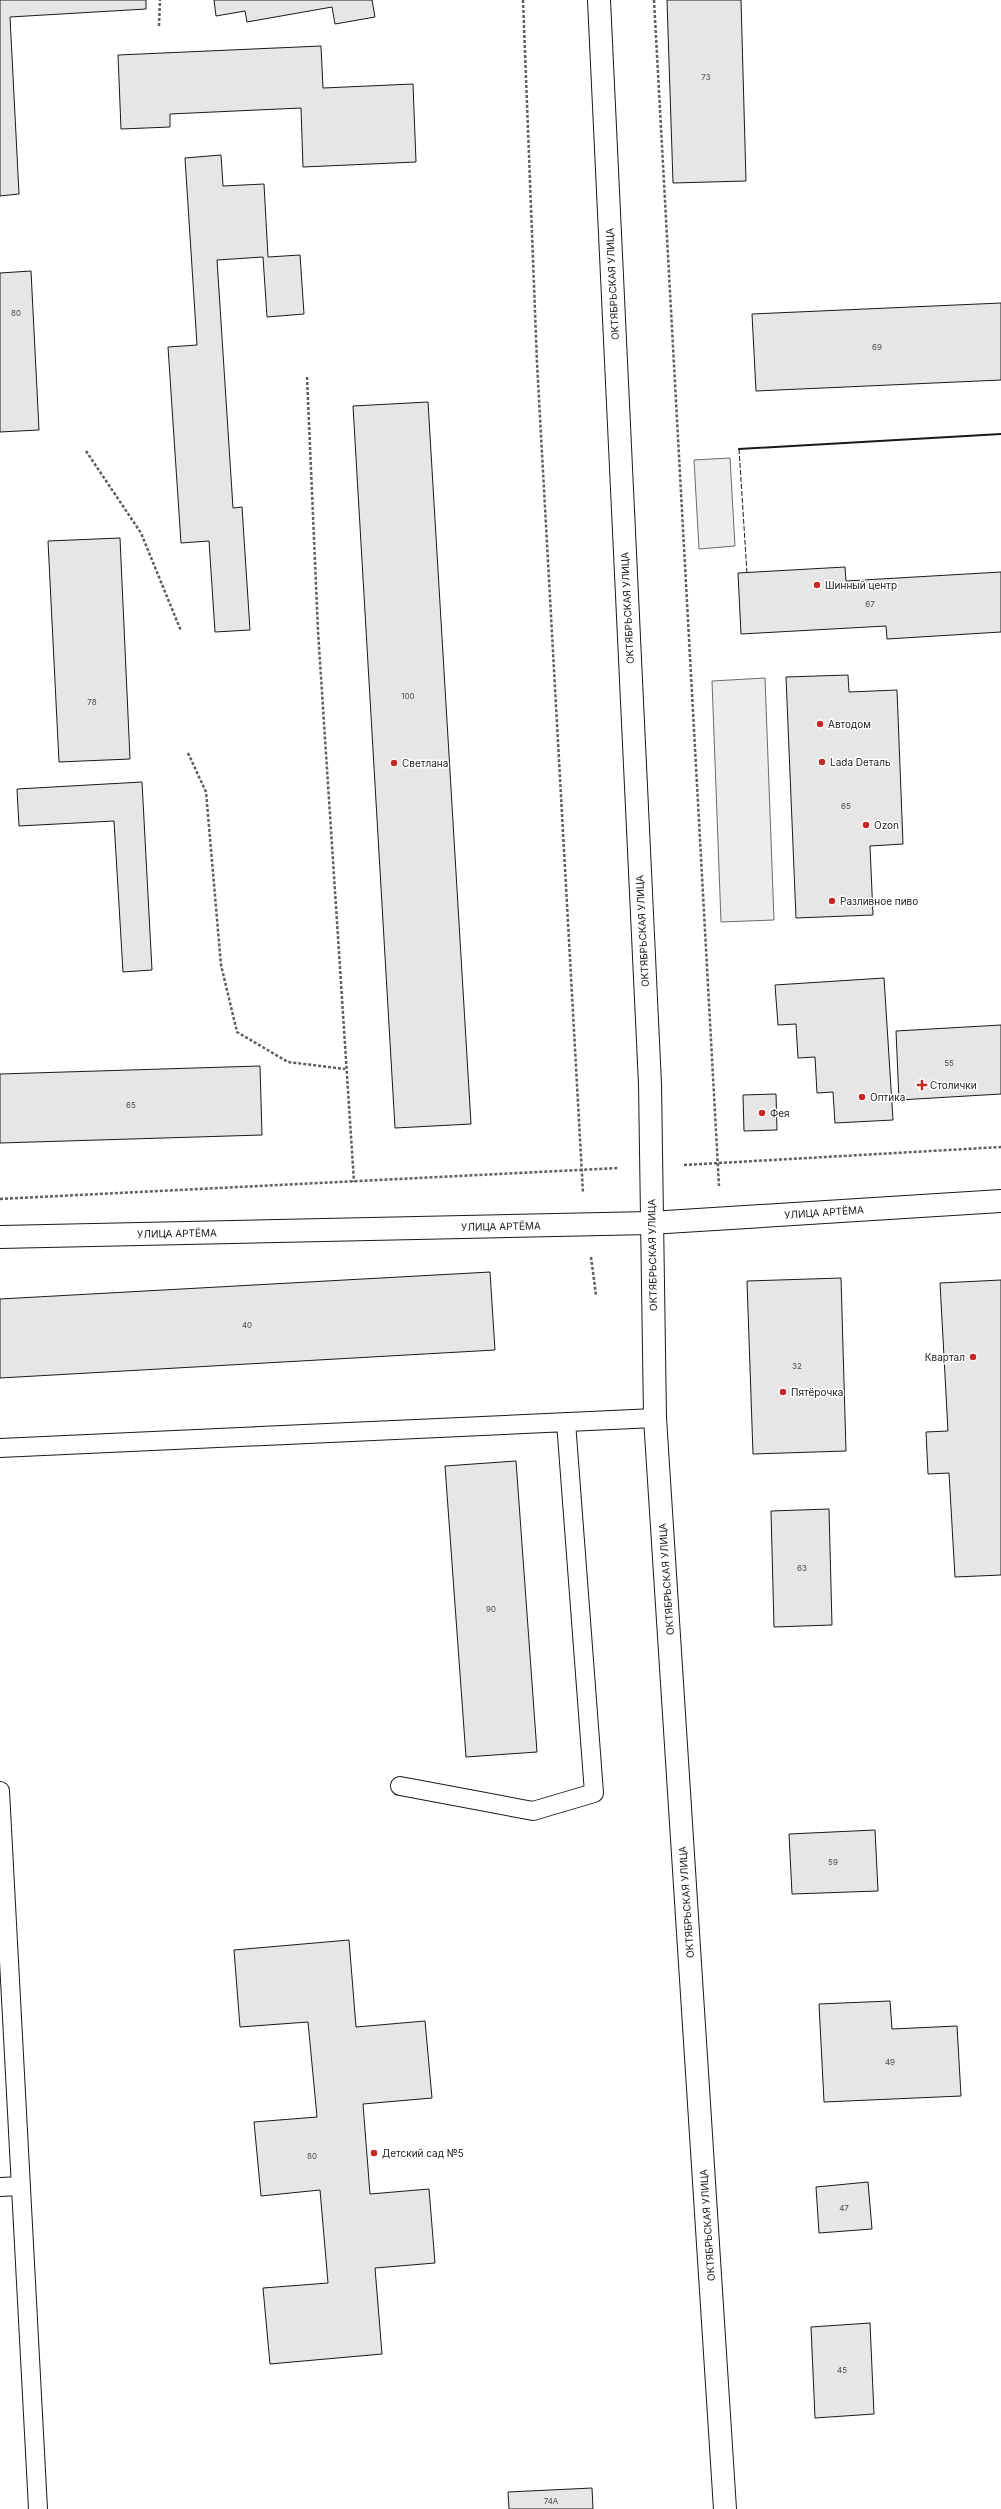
<svg xmlns="http://www.w3.org/2000/svg" width="1001" height="2509" font-family="Inter,sans-serif">
  <rect width="100%" height="100%" fill="#fff"/>
  <path fill="#ededed" stroke="#6a6a6a" d="M730,458L735,546L699,549L694,460Z
    M765,678L774,920L721,922L712,681Z"/>
  <path fill="#e6e6e6" stroke="#1a1a1a" d="M0,0H146V9L10,17L19,194L0,196Z
    M214,0H372L375,17L335,24L332,7L247,22L245,11L216,16Z
    M667,0H741L746,181L673,183Z
    M321,46L323,88L413,84L416,162L303,167L301,108L170,114V127L121,129L118,55Z
    M221,155L223,186L264,184L268,257L300,255L304,314L267,317L263,257L217,260L233,508L242,507L250,630L215,632L209,541L181,543L168,347L197,345L185,158Z
    M31,271L39,430L0,432V273Z
    M1001,303V380L756,391L752,314Z
    M428,402L471,1124L395,1128L353,406Z
    M120,538L130,759L59,762L48,541Z
    M845,567L846,581L1001,572V632L887,639L886,626L741,634L738,573Z
    M848,675L849,692L897,690L903,844L870,846L873,915L796,918L786,677Z
    M142,782L152,970L123,972L114,821L19,826L17,789Z
    M884,978L893,1120L835,1123L833,1092L817,1093L815,1057L798,1058L796,1024L778,1025L775,985Z
    M1001,1025V1094L899,1100L896,1031Z
    M260,1066L262,1135L0,1143V1074Z
    M776,1094L777,1130L744,1131L743,1095Z
    M490,1272L495,1350L0,1378V1299Z
    M841,1278L846,1451L753,1454L747,1281Z
    M1001,1280V1575L955,1577L949,1473L928,1474L926,1432L948,1431L940,1283Z
    M516,1461L537,1752L466,1757L445,1466Z
    M829,1509L832,1625L774,1627L771,1511Z
    M875,1830L878,1891L792,1894L789,1834Z
    M349,1940L356,2027L425,2021L432,2098L363,2104L370,2194L429,2189L435,2263L375,2268L382,2354L270,2364L263,2288L328,2283L320,2190L261,2196L254,2122L317,2117L308,2022L240,2027L234,1950Z
    M890,2001L892,2029L957,2026L961,2096L824,2102L819,2004Z
    M868,2182L872,2229L819,2233L816,2187Z
    M870,2323L874,2414L815,2418L811,2327Z
    M592,2488L593,2509H509L508,2492Z"/>
  <g fill="none" stroke-linecap="round" stroke-linejoin="round">
    <defs>
      <path id="service" d="M0,1448L655,1418
        M400,1786L533,1811L594,1793L566,1422
        M0,1791L38,2509
        M0,2187L21,2186"/>
      <path id="minor" d="M0,1237L650,1223L1001,1201"/>
      <path id="tertiary" d="M599,0L650,1084L655,1418L725,2509"/>
    </defs>
    <use href="#service" stroke="#1a1a1a" stroke-width="20"/>
    <use href="#minor" stroke="#1a1a1a" stroke-width="24"/>
    <use href="#tertiary" stroke="#1a1a1a" stroke-width="24"/>
    <path stroke="#5f5f5f" stroke-width="2.5" stroke-dasharray="3 2" stroke-linecap="butt" d="M523,0L537,363L583,1193
      M654,0L719,1186
      M159,26L160,0
      M307,377L318,631L354,1182
      M86,451L141,533L181,631
      M188,753L206,792L221,965L237,1032L288,1062L345,1069
      M684,1165L1001,1147
      M0,1199L619,1168
      M591,1257L596,1295"/>
    <use href="#service" stroke="#fff" stroke-width="18"/>
    <use href="#minor" stroke="#fff" stroke-width="22"/>
    <use href="#tertiary" stroke="#fff" stroke-width="22"/>
    <path stroke="#1a1a1a" stroke-width="1" stroke-dasharray="5 2" stroke-linecap="butt" d="M739,449L747,573"/>
    <path stroke="#1a1a1a" stroke-width="2" d="M739,449L1001,434"/>
  </g>
  <g fill="#c62828" stroke="#fff" stroke-width="1.5">
    <circle cx="817" cy="585" r="4"/>
    <circle cx="820" cy="724" r="4"/>
    <circle cx="822" cy="762" r="4"/>
    <circle cx="394" cy="763" r="4"/>
    <circle cx="866" cy="825" r="4"/>
    <circle cx="832" cy="901" r="4"/>
    <path d="M920 1079h4v4h4v4h-4v4h-4v-4h-4v-4h4z"/>
    <circle cx="862" cy="1097" r="4"/>
    <circle cx="762" cy="1113" r="4"/>
    <circle cx="973" cy="1357" r="4"/>
    <circle cx="783" cy="1392" r="4"/>
    <circle cx="374" cy="2153" r="4"/>
  </g>
  <g text-anchor="middle" stroke-width="3" stroke-linejoin="round" paint-order="stroke">
    <g font-size="8" fill="#4d4d4d">
      <text x="706" y="80">73</text>
      <text x="16" y="316">80</text>
      <text x="877" y="350">69</text>
      <text x="870" y="607">67</text>
      <text x="408" y="699">100</text>
      <text x="92" y="705">78</text>
      <text x="846" y="809">65</text>
      <text x="949" y="1066">55</text>
      <text x="131" y="1108">65</text>
      <text x="247" y="1328">40</text>
      <text x="797" y="1369">32</text>
      <text x="802" y="1571">63</text>
      <text x="491" y="1612">90</text>
      <text x="833" y="1865">59</text>
      <text x="890" y="2065">49</text>
      <text x="312" y="2159">80</text>
      <text x="844" y="2211">47</text>
      <text x="842" y="2373">45</text>
      <text x="551" y="2504">74А</text>
    </g>
    <g font-size="10" fill="#1a1a1a" stroke="#fff">
      <text transform="translate(612 284) rotate(-93)" y="4">ОКТЯБРЬСКАЯ УЛИЦА</text>
      <text transform="translate(627 608) rotate(-93)" y="4">ОКТЯБРЬСКАЯ УЛИЦА</text>
      <text transform="translate(642 931) rotate(-93)" y="4">ОКТЯБРЬСКАЯ УЛИЦА</text>
      <text transform="translate(824 1212) rotate(-4)" y="4">УЛИЦА АРТЁМА</text>
      <text transform="translate(501 1226) rotate(-1)" y="4">УЛИЦА АРТЁМА</text>
      <text transform="translate(177 1233) rotate(-1)" y="4">УЛИЦА АРТЁМА</text>
      <text transform="translate(652 1255) rotate(-91)" y="4">ОКТЯБРЬСКАЯ УЛИЦА</text>
      <text transform="translate(666 1579) rotate(-94)" y="4">ОКТЯБРЬСКАЯ УЛИЦА</text>
      <text transform="translate(686 1902) rotate(-94)" y="4">ОКТЯБРЬСКАЯ УЛИЦА</text>
      <text transform="translate(707 2225) rotate(-94)" y="4">ОКТЯБРЬСКАЯ УЛИЦА</text>
    </g>
    <g font-size="10" fill="#1a1a1a" stroke="#fff" text-anchor="start">
      <text x="825" y="589">Шинный центр</text>
      <text x="828" y="728">Автодом</text>
      <text x="830" y="766">Lada Dеталь</text>
      <text x="402" y="767">Светлана</text>
      <text x="874" y="829">Ozon</text>
      <text x="840" y="905">Разливное пиво</text>
      <text x="930" y="1089">Столички</text>
      <text x="870" y="1101">Оптика</text>
      <text x="770" y="1117">Фея</text>
      <text x="965" y="1361" text-anchor="end">Квартал</text>
      <text x="791" y="1396">Пятёрочка</text>
      <text x="382" y="2157">Детский сад №5</text>
    </g>
  </g>
</svg>
